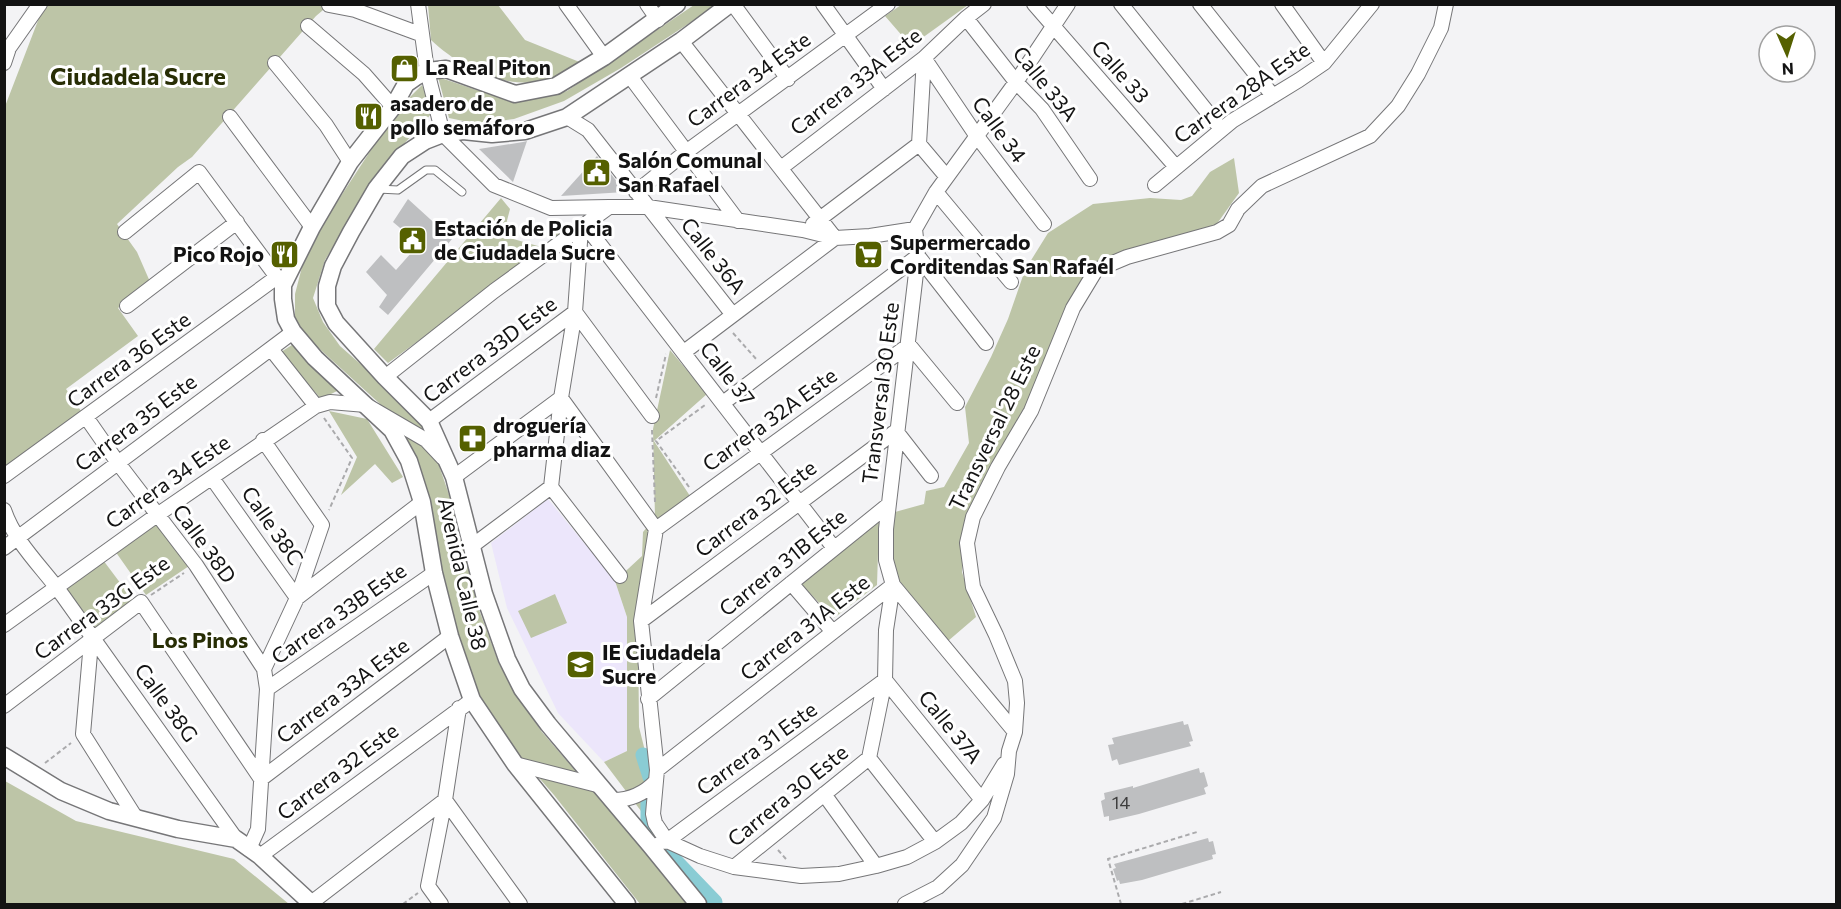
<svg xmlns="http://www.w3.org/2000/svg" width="1841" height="909" font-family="Commissioner,sans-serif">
  <rect width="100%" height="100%" fill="#f3f3f5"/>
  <path fill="#ece6fb" d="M548,499L615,581L627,617V751L604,762L558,713L507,608L491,543Z"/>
  <path fill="#bdc5a7" d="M44,5H329L316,16L192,157L178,167L117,224L137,252L151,284L118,308L138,336L66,389L83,414L4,474V109Z
    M428,5H498L525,40L582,63C570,69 554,81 540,82C499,87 460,67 431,40Z
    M694,5H717L621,68L564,101L514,119L478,124L449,118L438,77L515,103L567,91Z
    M901,5V4L968,5L911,46L885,16Z
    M422,85L433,112L382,168L325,260L313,298L323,322L340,346L382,383L427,430L462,533L477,604L499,664L518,697L542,732L690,904H640L554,795L513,748L478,698L443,594L407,444L379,403L313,343L300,328L295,317V294L302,267L326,219L397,110Z
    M1234,158L1239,193L1211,232L1096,267L1036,394L964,532L962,572L976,617L948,641L893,573L888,550L895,512L924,504L926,491L944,487L969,443L965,407L991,357L1008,319L1025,270L1048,233L1093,204L1150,198L1181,200L1192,196L1210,172Z
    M501,198L510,209L503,236L545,248L559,226L575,227L388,363L374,349Z
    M295,343L339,390L321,399L281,352Z
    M670,350L707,394L654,441L690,496L664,515L645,565L638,626L639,727L648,763L644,815L604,762L627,751V617L615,581L642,556L643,532L655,518L653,429Z
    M329,411L367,419L403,477L392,483L375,464L341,495L357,457Z
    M156,520L189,566L146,595L115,551Z
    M879,522L877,585L834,618L800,583Z
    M103,560L133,600L93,631L62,587Z
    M555,594L567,623L531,638L518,611Z
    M5,781L76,821L234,859L289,904H5Z"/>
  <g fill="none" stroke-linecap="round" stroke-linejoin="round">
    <path stroke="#8accd4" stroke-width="15" d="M643,755L650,777
      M648,802V825L654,836
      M666,851L715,902"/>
  </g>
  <path fill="#bebfc1" d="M527,141L513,182L479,149L523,142Z
    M597,156L625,192L561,196Z
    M408,199L452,239L388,315L379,307L387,295L366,272L381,255L396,270L419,244L393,222Z
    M1183,721L1184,725L1188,724L1193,741L1189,742L1191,746L1119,765L1117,759L1112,761L1108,745L1114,744L1112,738Z
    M1199,768L1200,773L1204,772L1208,786L1204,788L1206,794L1139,814L1109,821V816L1104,817L1101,801L1105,799L1104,793L1133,786V788Z
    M1208,838L1209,842L1213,841L1216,854L1212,855L1213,859L1142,880L1120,884L1119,880L1117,881L1113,869L1116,868L1114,864Z"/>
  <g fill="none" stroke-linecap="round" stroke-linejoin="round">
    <defs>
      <path id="service" d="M378,189L398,190L426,170H435L462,192"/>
      <path id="minor" d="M418,4L427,71L443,134L494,185L551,208L609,207
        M566,4L604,57
        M647,4L658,20
        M733,4L788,79
        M823,4L884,89
        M1034,4L1176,167
        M1121,4L1221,129
        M1200,4L1273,96
        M1282,4L1324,63
        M329,5L355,10L420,34
        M966,18L1016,82L1042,109L1090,179
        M308,26L364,74L393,107
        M681,41L835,238L684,352
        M924,58L976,135L1044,224
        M4,63L9,48L40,4
        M275,63L326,125L350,162
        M629,75L738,221
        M230,117L312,227
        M567,117L588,130L733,315
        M919,144L924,58
        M919,144L946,176
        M781,168L924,58L966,18L984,4
        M1155,185L1232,121L1299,80L1324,63L1372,4
        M636,192L686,152L888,4
        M936,192L1011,282
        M813,224L919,144
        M585,225L834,548
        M125,232L199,172L282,284
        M127,306L237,222
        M271,349L316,406
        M385,377L494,291L609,207H648L803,230L835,238L870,236L915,229
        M723,403L918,256L986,343
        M86,417L118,463L196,565L264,669
        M429,421L575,312L652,416
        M4,476L277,277
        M454,477L561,398L656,529
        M212,478L297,598L422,502
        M551,487L561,398L575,312L581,228
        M551,487L620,576
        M4,510C15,543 43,568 63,596C120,677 178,758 236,839
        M656,529L641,621L657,770L653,814L655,823L667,841L700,856L734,867L801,876L839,874L876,866L907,857L935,842L961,823L982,800L1004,764
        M656,529L909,345L957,403
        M472,546L551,487
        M4,548L293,332
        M791,583L833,632
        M893,585L1015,732
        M641,621L896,431L931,476
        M4,625L157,515L316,406L330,402L366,405L426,440L443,458
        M91,642L83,734L136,818
        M267,689L434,573
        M648,699L888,505
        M4,706L141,602L261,779L450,636
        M869,758L885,680L886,630L893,585L886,560V529L918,256L915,229L936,192L1016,82L1068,4
        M869,758L935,842
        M515,764L601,786
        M657,770L893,585
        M824,794L876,866
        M613,800C630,800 645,793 656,781
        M661,842L667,841L885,680L982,800
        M249,849L258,829L267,689L264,669L297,598L322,525L263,440
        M260,856L472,700
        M734,867L869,758
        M311,903L445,800L520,904
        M441,904L428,886L445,800L459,708
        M905,904L938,887L962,865L994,818L1007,774L1009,751L1015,732L1017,703L1015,681L996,635L973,587L967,543L973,517L998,467L1031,411L1073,308L1096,270L1127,257L1217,232L1229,225L1238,209L1262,186L1370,136L1398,106L1418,74L1441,28L1446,4"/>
      <path id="tertiary" d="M4,756L61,791L109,811L178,829L236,839L260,856L312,904
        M627,904L515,764L472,700L450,636L434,573L422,502L409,461L392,430L315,358L293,332L286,319L283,299V285L312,227L350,162L393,107L406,84L416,77L427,71L446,69L515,94L556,86L604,57L677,4
        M698,904L650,845L548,724L522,689L507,659L484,594L454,477L429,421L385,377L336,323L327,306V286L333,266L351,232L376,189L402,156L425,141L443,134L463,131L492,134L525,131L567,117L681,41L730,4"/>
    </defs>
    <use href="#service" stroke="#767678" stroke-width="9"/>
    <use href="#minor" stroke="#767678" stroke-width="16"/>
    <use href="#tertiary" stroke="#767678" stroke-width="19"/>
    <path stroke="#aaaaac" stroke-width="2" stroke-dasharray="4.5 3" stroke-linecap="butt" d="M733,333L757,360
      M656,398L666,354
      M324,418L352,458L329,510
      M652,430L655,502
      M689,487L656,441L705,405
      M151,595L184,573
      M45,763L71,743
      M778,850L786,859
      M403,904L418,893
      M1121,904L1108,859L1197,832
      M1182,904L1221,892"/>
    <use href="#service" stroke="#fff" stroke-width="7"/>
    <use href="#minor" stroke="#fff" stroke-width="14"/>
    <use href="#tertiary" stroke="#fff" stroke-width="16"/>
  </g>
  <defs>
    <symbol id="shop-square" viewBox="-11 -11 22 22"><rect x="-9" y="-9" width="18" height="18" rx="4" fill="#556000" stroke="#fff"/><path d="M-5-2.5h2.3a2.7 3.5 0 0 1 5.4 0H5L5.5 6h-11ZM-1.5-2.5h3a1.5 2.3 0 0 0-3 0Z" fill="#fff"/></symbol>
    <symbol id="restaurant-square" viewBox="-11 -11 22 22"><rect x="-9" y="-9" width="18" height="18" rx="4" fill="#556000" stroke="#fff"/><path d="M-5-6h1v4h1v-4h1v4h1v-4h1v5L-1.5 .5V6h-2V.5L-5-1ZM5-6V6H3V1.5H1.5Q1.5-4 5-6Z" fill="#fff"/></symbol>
    <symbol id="civic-square" viewBox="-11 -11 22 22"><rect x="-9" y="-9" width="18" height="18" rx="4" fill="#556000" stroke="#fff"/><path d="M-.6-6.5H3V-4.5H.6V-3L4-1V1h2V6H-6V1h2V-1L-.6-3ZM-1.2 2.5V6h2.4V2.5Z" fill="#fff"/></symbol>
    <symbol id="supermarket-square" viewBox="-11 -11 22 22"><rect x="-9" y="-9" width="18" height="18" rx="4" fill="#556000" stroke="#fff"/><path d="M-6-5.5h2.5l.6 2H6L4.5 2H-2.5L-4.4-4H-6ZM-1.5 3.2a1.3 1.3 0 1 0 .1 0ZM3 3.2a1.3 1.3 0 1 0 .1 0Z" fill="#fff"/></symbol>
    <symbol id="pharmacy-square" viewBox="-11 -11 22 22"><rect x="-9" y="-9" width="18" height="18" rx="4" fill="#556000" stroke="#fff"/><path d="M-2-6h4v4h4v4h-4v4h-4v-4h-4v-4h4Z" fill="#fff"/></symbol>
    <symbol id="school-square" viewBox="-11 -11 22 22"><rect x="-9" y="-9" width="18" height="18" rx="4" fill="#556000" stroke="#fff"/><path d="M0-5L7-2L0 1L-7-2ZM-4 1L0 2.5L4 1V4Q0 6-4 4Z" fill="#fff"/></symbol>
  </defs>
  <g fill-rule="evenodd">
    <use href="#shop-square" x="388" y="52" width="33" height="33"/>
    <use href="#restaurant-square" x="352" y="100" width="33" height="33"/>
    <use href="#civic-square" x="580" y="156" width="33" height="33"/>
    <use href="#civic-square" x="396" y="224" width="33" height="33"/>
    <use href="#restaurant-square" x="268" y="238" width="33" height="33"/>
    <use href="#supermarket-square" x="852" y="238" width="33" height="33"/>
    <use href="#pharmacy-square" x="456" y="422" width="33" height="33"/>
    <use href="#school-square" x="564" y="648" width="33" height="33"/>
  </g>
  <g text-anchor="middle" stroke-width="6" stroke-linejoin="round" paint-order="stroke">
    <g font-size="18" fill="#3e3e3e">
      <text x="1121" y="809">14</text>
    </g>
    <g font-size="21" font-weight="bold" fill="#131313" stroke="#fff" text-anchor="start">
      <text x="425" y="75">La Real Piton</text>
      <text x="390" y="111">asadero de<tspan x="390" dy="24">pollo semáforo</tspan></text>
      <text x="618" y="168">Salón Comunal<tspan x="618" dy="24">San Rafael</tspan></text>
      <text x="434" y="236">Estación de Policia<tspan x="434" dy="24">de Ciudadela Sucre</tspan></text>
      <text x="890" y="250">Supermercado<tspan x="890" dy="24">Corditendas San Rafaél</tspan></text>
      <text x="264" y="262" text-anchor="end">Pico Rojo</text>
      <text x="493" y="433">droguería<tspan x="493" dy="24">pharma diaz</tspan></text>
      <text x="602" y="660">IE Ciudadela<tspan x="602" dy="24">Sucre</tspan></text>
    </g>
    <g font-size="21" fill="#131313" stroke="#fff">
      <text transform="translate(1120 72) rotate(49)" y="7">Calle 33</text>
      <text transform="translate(749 80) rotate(-36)" y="7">Carrera 34 Este</text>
      <text transform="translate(856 82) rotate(-38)" y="7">Carrera 33A Este</text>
      <text transform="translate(1045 84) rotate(51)" y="7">Calle 33A</text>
      <text transform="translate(1242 93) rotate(-35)" y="7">Carrera 28A Este</text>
      <text transform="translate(999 130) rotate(54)" y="7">Calle 34</text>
      <text transform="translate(713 256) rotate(52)" y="7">Calle 36A</text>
      <text transform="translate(490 350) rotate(-37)" y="7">Carrera 33D Este</text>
      <text transform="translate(129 360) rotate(-36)" y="7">Carrera 36 Este</text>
      <text transform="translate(727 374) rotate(52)" y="7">Calle 37</text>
      <text transform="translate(881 393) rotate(-83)" y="7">Transversal 30 Este</text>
      <text transform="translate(770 420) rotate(-36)" y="7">Carrera 32A Este</text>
      <text transform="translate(136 423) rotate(-37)" y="7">Carrera 35 Este</text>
      <text transform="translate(995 428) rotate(-64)" y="7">Transversal 28 Este</text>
      <text transform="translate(168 482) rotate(-35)" y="7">Carrera 34 Este</text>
      <text transform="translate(756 509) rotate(-37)" y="7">Carrera 32 Este</text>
      <text transform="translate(272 526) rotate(55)" y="7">Calle 38C</text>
      <text transform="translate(204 544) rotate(54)" y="7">Calle 38D</text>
      <text transform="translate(783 563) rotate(-39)" y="7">Carrera 31B Este</text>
      <text transform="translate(462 574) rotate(77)" y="7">Avenida Calle 38</text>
      <text transform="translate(102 608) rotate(-36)" y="7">Carrera 33G Este</text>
      <text transform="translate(339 614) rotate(-35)" y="7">Carrera 33B Este</text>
      <text transform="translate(805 628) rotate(-38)" y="7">Carrera 31A Este</text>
      <text transform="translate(343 691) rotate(-37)" y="7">Carrera 33A Este</text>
      <text transform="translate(166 703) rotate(54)" y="7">Calle 38G</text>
      <text transform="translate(950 727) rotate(51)" y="7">Calle 37A</text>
      <text transform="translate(757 749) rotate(-36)" y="7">Carrera 31 Este</text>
      <text transform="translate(338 772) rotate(-37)" y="7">Carrera 32 Este</text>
      <text transform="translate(788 796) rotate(-39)" y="7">Carrera 30 Este</text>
    </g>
    <g font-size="22" font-weight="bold" fill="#282e05" stroke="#fff">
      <text x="200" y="648">Los Pinos</text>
    </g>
    <g font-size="24" font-weight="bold" fill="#282e05" stroke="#fff">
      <text x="138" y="85">Ciudadela Sucre</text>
    </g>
  </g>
  <rect width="1841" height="909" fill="none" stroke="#131313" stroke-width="12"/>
  <g transform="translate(1787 54) rotate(177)"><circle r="28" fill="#ffffff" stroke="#a1a1a1" stroke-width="1.5"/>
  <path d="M0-4.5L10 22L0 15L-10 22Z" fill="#556000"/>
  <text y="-9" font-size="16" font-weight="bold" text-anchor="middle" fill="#131313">N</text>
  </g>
</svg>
